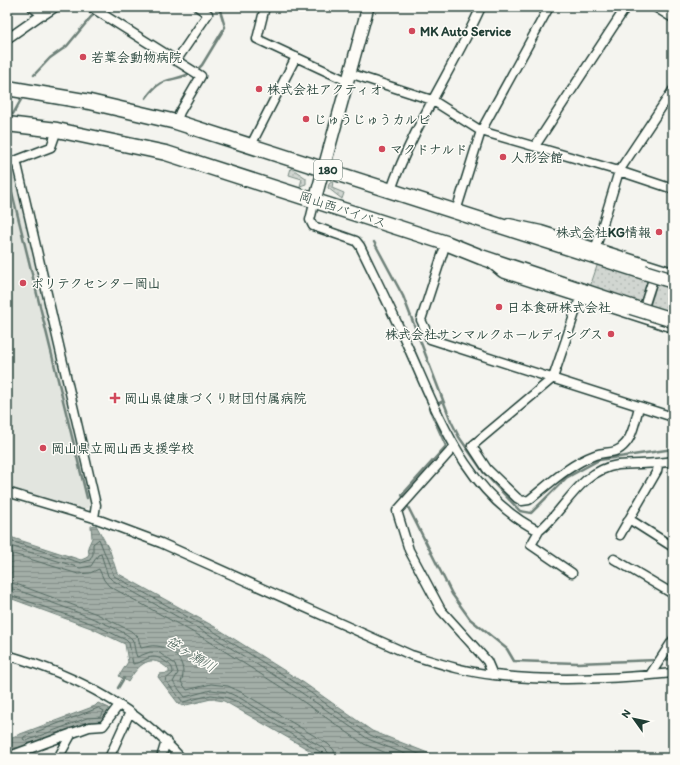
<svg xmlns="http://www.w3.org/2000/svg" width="680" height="765" font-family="Itim,'Klee One',sans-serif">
  <defs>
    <pattern id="grass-dots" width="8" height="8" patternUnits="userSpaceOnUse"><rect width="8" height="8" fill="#d1d6d1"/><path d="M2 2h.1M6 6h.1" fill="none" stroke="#b3b9b4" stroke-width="1.8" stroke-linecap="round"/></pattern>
    <pattern id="water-rules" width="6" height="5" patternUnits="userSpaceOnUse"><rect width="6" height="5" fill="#a3aea7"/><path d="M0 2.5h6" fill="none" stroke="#848f89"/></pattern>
  </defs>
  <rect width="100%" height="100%" fill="#f4f4ef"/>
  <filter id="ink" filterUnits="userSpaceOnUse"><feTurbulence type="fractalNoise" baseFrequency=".025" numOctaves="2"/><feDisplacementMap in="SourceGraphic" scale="8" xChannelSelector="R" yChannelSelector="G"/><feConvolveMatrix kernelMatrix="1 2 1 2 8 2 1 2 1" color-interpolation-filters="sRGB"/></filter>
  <g filter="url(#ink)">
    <path fill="#e2e5df" d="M13,168L94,506L84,509L7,487V171Z"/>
    <path fill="url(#grass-dots)" stroke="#788a82" d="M291,168L306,178V184L300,186L302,179L289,175Z
      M333,181L332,188L344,193L342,199L328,188L329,184Z
      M598,263L648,280L640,303L590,287Z
      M657,283L673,287V314L650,306Z"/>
    <path fill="url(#water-rules)" stroke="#6e8179" d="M96,525L110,551L117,573L215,627L304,683L372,731L433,755L448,758H323L224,701L211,699L182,706L178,703L158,677L159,674L169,673V670C151,651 138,665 128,682L119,676L128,662L125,644L91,628L7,597V536L81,560L86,558L89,554L88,547L92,538L91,526Z
      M98,703L109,708L110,713L103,723L89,722L7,752V739L95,706Z"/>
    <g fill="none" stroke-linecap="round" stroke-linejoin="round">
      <path stroke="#546a62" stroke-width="1" d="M7,540L81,563L90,560L93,554V544L99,539L114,576L213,631L301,686L370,735L429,758
        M7,545L80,568L91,566L98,555L101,554L108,576L112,580L210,635L299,691L368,739L415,758
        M7,552L78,574L90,573L99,569L104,580L109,586L207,640L295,696L364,744L399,758
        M7,582L19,585L97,614L131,631L138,637L141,648C147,647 151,645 157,646C176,648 188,666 181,682L187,690L211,684L228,686L241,692L328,744L334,750L335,758
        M7,588L17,590C36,597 123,627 132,639C135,644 134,651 137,657L150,652H158L175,664L178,673L173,682L185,697L211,690L227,692L240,698L325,749L328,752L329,758
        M7,594L93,624L126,640L129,643L133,664C148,661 150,651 166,662C171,665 173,668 173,673L165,680L183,702L211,695L225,697L238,702L322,753L324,758
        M99,708L104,711L101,717L87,718L26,741L23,739L24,737Z"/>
      <path stroke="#6e8179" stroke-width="2.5" d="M196,71L202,65L225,27L219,7
        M34,75L50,58L67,46L91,17L103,7
        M146,98C162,75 170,83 192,73
        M13,114L22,98
        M8,176L87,498
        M374,242L403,296L451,421L459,437L484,473L520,511L531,513L566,478L599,460L673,449
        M443,401L429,408L446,446L402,495L452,594L470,619L507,649L514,661L577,663L657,660
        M662,660L673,659
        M118,688L124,678"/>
      <defs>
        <path id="street" d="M91,7L201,76L180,112L176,122
          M265,7L257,39L347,81
          M655,7L673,18
          M7,39L44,13
          M176,61L208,14L198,7
          M349,73L432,100L481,131L619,171L673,189
          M251,145L296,57
          M535,146L626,7
          M16,160L96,505L94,518
          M7,164L51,147L57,130
          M391,190C413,126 453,69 481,7
          M315,200L310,220L313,226L356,241L360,246C376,279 393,313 408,347C439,416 467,496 539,531C566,509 579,471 618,465C636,463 654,465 673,461
          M456,211L481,131L549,7
          M509,223L541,230L673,272
          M446,243L421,320L430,339L673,417
          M596,247L619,171L673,90
          M491,264L502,273L673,328
          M580,298L553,378L472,446L487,469L517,498L522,501L529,500C549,484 570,464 595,455C606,451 616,455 625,444C633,436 636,417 639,407
          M642,313L655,273
          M454,447L397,511L409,550L441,610L487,661L493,675
          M7,492L94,518L161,543L411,655C438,663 465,672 494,675C553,682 614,679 673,673
          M629,519L673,547
          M539,531L531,545L572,573
          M620,535L657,471L658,465
          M614,559L673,594
          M7,655C73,674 135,706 181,758
          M650,675L673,640
          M7,757L89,727L103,726L119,705
          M58,758L72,733
          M109,758L130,712
          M161,758L166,741"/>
        <path id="secondary" d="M34,7L44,13L53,7
          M315,200L368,7"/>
        <path id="highway" d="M7,88L90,102L176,122L644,272
          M7,124L57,130L166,153L446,243L481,257L631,307"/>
      </defs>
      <use href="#street" stroke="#1f3d34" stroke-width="11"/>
      <use href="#secondary" stroke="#1f3d34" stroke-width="14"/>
      <use href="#highway" stroke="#1f3d34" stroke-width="17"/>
      <use href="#street" stroke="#fdfcf7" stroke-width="8"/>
      <use href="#secondary" stroke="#fdfcf7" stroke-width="11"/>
      <use href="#highway" stroke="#fdfcf7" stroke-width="14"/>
      <defs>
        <path id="highway-bridge" d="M644,272L673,281
          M631,307L673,320"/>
      </defs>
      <use href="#highway-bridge" stroke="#1f3d34" stroke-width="17" stroke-linecap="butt"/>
      <use href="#highway-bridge" stroke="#fdfcf7" stroke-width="14"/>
    </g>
  </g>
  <g fill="#d1495b" stroke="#fdfcf7" stroke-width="1.5">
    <circle cx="412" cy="31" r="4"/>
    <circle cx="83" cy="57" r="4"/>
    <circle cx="259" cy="89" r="4"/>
    <circle cx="306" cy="119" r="4"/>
    <circle cx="382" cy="149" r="4"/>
    <circle cx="503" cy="157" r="4"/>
    <circle cx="659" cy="232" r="4"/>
    <circle cx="23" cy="283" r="4"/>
    <circle cx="499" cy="307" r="4"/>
    <circle cx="611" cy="334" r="4"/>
    <path d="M113 392h4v4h4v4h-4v4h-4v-4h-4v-4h4z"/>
    <circle cx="43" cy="448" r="4"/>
  </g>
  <g text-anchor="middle" stroke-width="3" stroke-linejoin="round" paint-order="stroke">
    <rect fill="#fdfcf7" stroke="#62766e" stroke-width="1" x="314" y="160" width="28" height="20" rx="3"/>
    <g font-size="12" font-weight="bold" fill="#1f3d34">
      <text x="328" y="174">180</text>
    </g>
    <g font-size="13" font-weight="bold" fill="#1f3d34" stroke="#fdfcf7" text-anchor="start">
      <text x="420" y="36">MK Auto Service</text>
      <text x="91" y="62">若葉会動物病院</text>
      <text x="267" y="94">株式会社アクティオ</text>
      <text x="314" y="124">じゅうじゅうカルビ</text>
      <text x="390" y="154">マクドナルド</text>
      <text x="511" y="162">人形会館</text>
      <text x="651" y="237" text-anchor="end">株式会社KG情報</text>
      <text x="31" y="288">ポリテクセンター岡山</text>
      <text x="507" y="312">日本食研株式会社</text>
      <text x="603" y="339" text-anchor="end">株式会社サンマルクホールディングス</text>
      <text x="124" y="403">岡山県健康づくり財団付属病院</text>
      <text x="51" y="453">岡山県立岡山西支援学校</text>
    </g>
    <g font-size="13" fill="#1f3d34" stroke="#fdfcf7">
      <text transform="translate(343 209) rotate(18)" y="5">岡山西バイパス</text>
    </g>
    <g font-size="14" font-style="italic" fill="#475f56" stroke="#fdfcf7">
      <text transform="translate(191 654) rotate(31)" y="5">笹ヶ瀬川</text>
    </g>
  </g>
  <rect width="680" height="765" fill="none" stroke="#fdfcf7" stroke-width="24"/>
  <rect x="12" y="12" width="656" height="741" fill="none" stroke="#1f3d34" stroke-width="1.5" filter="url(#ink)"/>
  <g transform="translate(634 719) rotate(303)" stroke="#fdfcf7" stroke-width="3" paint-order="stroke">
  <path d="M0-3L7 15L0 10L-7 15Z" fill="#1f3d34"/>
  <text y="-6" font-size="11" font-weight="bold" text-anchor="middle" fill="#1f3d34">N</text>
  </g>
</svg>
